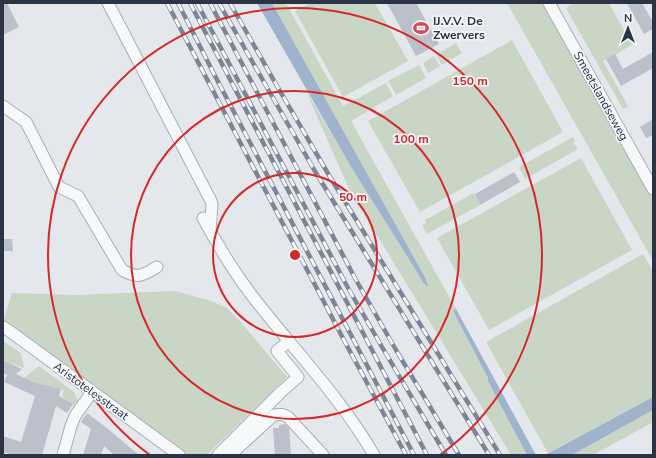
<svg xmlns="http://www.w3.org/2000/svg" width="656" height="458" font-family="'Nunito Sans',sans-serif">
  <rect width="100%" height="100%" fill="#e4e7ec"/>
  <path fill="#c9d6c5" d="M272,3H286L343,106L386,83L393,96L351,121L456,309L453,311L488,378V381L528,455H511L350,191L306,91L351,167L417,272L422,281L428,286L426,279L417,263Z
    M310,3H375L408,61L343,97L295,11Z
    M507,3H544L645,182L653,196V261Z
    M574,3H609L632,45L603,61L628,106L623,109L567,10V7Z
    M512,40L563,132L420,212L368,121Z
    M456,43L462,53L442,65L436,55Z
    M434,56L440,66L428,73L423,63Z
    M419,65L426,78L396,95L388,81Z
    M573,137L575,141L573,142L578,149L525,179L519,167Z
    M581,158L632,250L489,330L437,238Z
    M474,193L480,205L427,234L422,225L426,223L425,220Z
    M643,254L653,271V397L548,453L486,342Z
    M175,291L211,301L227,308L239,320L287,377L207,455H187L133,415L3,321L12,293L75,295Z
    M3,341L21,353L24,368L3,360Z
    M39,366L74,392L78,401L75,406L62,397L64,390L40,384L39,386L23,379Z
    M653,410V422L593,455H572Z"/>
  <path fill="#9fb4cc" d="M257,3H272L417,263L426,279L428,287L422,281L417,272L351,167Z
    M456,309L536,455H527L488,381V378L453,311Z
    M653,397V410L572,455H545Z"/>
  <path fill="#bbc0ca" d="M3,3H7L19,27L3,35Z
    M387,3H416L439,44L416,56Z
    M627,3H642L653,22V29L644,34Z
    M653,52V68L621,86L606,59L615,54L623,69Z
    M653,119V135L646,138L640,127Z
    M514,172L520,182L480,205L475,194Z
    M3,239H12L13,251H3Z
    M3,360L22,369L16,374L40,385L41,384L61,389L59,396L73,404L67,413L56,406L42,455H12L3,452V436L21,442L35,396L4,382L7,375L3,373Z
    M87,413L108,429L139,455H114L104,446L101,455H83L91,429L81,422Z
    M285,424L289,428L291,455H275L273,428H279V425Z"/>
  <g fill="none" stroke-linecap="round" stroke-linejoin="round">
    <defs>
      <path id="minor" d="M108,3L211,201L212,205L210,231
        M549,3L653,189
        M3,106L26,122L59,187L78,196L122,270C138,279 142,276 157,267
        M203,218C217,244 232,269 250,293C291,347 340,396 374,455
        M3,327L8,330L179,455
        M63,455L71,426L75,416L92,392
        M218,455L281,392L298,377L277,351L289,341
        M230,455L274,415C280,414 283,414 288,417L323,455"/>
    </defs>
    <use href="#minor" stroke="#a9aeb7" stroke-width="13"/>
    <use href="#minor" stroke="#f7f8fa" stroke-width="11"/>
    <defs>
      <path id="rail" d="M167,3L346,344L406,455
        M178,3L214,74L414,455
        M190,3L427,455
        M197,3L347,286L382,347L446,455
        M210,3L356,280L396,350L459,455
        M219,3L257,70L316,173L489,455
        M230,3L273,79L330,177L500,455"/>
    </defs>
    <use href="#rail" stroke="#7d8696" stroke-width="4.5"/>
    <use href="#rail" stroke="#f4f6f9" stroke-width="3" stroke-dasharray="9" stroke-linecap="butt"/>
  </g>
  <g fill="none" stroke="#d62828" stroke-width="2">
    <circle cx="295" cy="255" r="82"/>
    <circle cx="295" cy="255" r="164"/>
    <path d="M150 455A247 247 0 1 1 440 455"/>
  </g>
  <defs>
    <symbol id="stadium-bare" viewBox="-9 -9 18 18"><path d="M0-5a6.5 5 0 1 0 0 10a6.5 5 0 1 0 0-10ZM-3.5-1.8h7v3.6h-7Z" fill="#d1495b" stroke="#f4f6f9" stroke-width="2.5" paint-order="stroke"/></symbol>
  </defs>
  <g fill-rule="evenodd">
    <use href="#stadium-bare" x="410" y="17" width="22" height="22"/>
  </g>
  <g text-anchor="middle" stroke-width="3.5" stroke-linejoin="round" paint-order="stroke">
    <g font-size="12" font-weight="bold" fill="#2b3445" stroke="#f4f6f9" text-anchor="start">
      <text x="433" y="25">IJ.V.V. De<tspan x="433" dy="14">Zwervers</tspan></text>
    </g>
    <g font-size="12" fill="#2b3445" stroke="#f4f6f9">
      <text transform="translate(601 96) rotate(61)" y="4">Smeetslandseweg</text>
      <text transform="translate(91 391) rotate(36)" y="4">Aristotelesstraat</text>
    </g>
  </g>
  <circle cx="295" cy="255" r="6" fill="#d62828" stroke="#f4f6f9" stroke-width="2"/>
  <g font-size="12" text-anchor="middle" font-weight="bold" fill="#d62828" stroke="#f4f6f9" stroke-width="3.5" stroke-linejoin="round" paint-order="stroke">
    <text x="470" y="85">150 m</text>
    <text x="411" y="143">100 m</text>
    <text x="353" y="201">50 m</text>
  </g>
  <rect width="656" height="458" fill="none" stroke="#2b3445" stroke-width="8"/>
  <g transform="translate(628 28)" stroke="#f4f6f9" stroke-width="3" paint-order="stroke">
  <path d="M0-3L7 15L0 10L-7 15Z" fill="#2b3445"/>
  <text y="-6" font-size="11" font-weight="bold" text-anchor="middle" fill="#2b3445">N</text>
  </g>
</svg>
